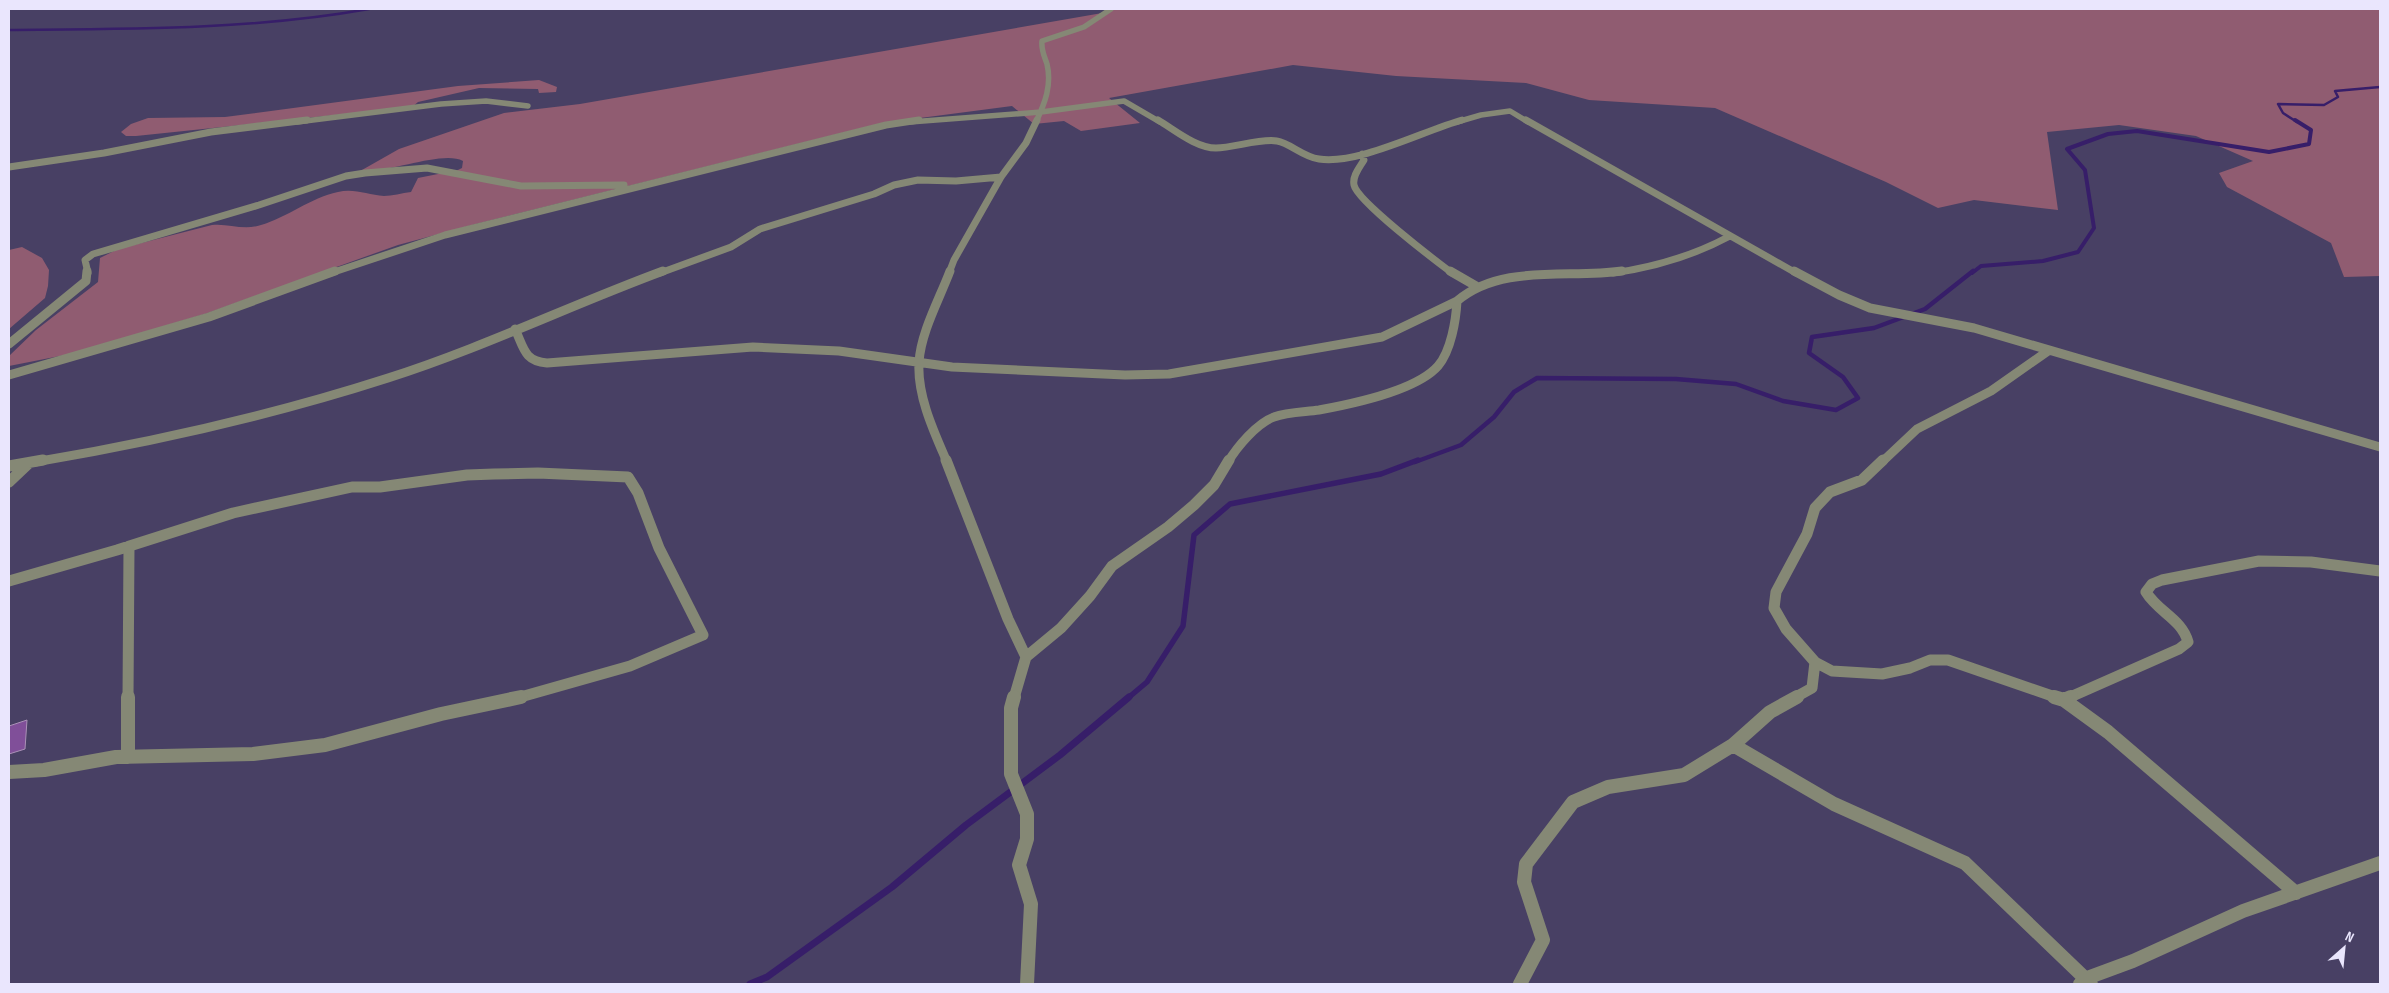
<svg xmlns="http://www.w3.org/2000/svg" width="2389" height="993" font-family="'Sofia Sans Condensed',sans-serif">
  <rect width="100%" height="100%" fill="#484064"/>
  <path fill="#905c71" d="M1114,9H2380V276L2344,277L2331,243L2227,187L2219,173L2253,161L2196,136L2119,125L2047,132L2058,210L1974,200L1938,208L1886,182L1715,108L1589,100L1526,83L1396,76L1293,65L1109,98L1140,123L1081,131L1064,121L1034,124L1012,106L882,123L476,224L398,245L205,314L70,354L9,366V356L36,330L98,282L100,258L118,249L212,225C228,223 243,231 261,225C288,217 310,198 338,192C354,188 368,195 384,196C392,196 402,193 411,192L418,178L458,170L462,168L463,161C442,150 389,174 362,170L399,149L504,113L580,104L1108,12Z
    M539,80L557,87L556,92L539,93L538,89L479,88L418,102L412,107L136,136H126L121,132L131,124L148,118L225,117L458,86Z
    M22,247L42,258L49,270L48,286L45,298L9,329V250Z"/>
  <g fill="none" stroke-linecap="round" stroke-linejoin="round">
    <path stroke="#371e69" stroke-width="2.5" d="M9,30C130,29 250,30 369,9
      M2297,122L2283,113L2278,104L2324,105L2338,97L2335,91L2380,87"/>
    <path stroke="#371e69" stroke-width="4" d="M1972,273L1981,266L2043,261L2078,252L2094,228L2085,170L2067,149L2108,134L2137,131L2269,152L2309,144L2311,130L2295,120"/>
    <path stroke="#371e69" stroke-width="4.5" d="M1415,462L1461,445L1494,417L1514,392L1537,378L1676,379L1736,384L1783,401L1836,410L1858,398L1843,377L1809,353L1812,337L1874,328L1925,309L1973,271"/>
    <path stroke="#371e69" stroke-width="5.5" d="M1128,698L1147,682L1183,626L1194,535L1230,504L1381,474L1418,460"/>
    <path stroke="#371e69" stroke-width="7" d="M750,984L767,977L892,887L966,825L1060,755L1129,697"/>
  </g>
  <path fill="#804f99" stroke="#aa91b7" d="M27,720L25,749L9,754V726Z"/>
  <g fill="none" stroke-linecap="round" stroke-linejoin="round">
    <path stroke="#858875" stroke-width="5.5" d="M297,122L441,104L486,101L528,106
      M910,122L1041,112L1124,101L1160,122
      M1036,122C1045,103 1052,85 1047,64C1044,55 1041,50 1042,41L1084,27L1111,9
      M1457,122L1481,115L1510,111L1528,122"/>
    <path stroke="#858875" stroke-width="7" d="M1158,120C1175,130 1196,148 1216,148C1233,148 1261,138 1277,141C1290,143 1303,157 1319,159C1358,165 1423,131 1462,120
      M1526,120L1796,273
      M1362,154L1364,160C1360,167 1352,176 1354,185C1357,201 1436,261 1452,273
      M9,167L104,153L211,132L307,120
      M88,273L85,260L93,254L259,205L346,176L365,173L427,168L521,186L624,185
      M331,273L445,235L886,125L919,120
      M660,273L731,247L760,229L874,194L894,185L918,180L956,181L1001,177
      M949,273L954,260L1001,177L1026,143L1037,120
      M1613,273C1655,267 1693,256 1730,236"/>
    <path stroke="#858875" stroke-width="9" d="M1450,271L1476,286
      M1794,271L1839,295L1870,308L1974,328L2380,447
      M515,329C524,348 524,361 547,363L753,347L839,351L952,367L1125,375L1169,374L1382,337L1457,301
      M9,344L86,281L87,271
      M9,375L209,317L335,271
      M35,462C154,442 273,415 388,378C482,348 571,305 663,271
      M947,462C934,432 917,396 919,362C921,332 939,300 950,271
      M1228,462C1237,447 1257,423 1274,417C1287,412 1305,412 1319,410C1352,404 1416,391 1438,366C1451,351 1456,320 1457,301C1502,263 1568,279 1622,271
      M1882,462L1917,429L1991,391L2048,351"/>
    <path stroke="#858875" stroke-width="11" d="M946,460L1008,619L1026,657L1014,698
      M1883,460L1862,480L1830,492L1815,508L1807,534L1776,592L1774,608L1786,629L1815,662L1832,671L1882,674L1910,668L1930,660H1948L2058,698
      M9,466L43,460
      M9,482L28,464
      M9,581L117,550L233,513L352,487H380L467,475L494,474L538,473L628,477L638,493L659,548L703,635L630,666L517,698
      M1026,657L1061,628L1090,596L1112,566L1168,527L1194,505L1214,485L1229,460
      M128,698L129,546
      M1794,698L1812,688L1815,662
      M2068,698L2179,649L2188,642C2182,619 2158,612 2146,592L2152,584L2162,580L2259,561L2311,562L2380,571"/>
    <path stroke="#858875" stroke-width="14" d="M1014,697L1011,708V774L1027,814V839L1019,865L1031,904L1027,984
      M2054,697L2064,700L2108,732L2296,893
      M2064,700L2071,697
      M1733,745L1834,804L1965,863L2091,984
      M128,757V697
      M9,772L44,770L116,757L253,754L325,745L441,714L521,697
      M1520,984L1543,940L1524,882L1526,864L1573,802L1608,787L1684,775L1733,745L1770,712L1797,697
      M2080,984L2087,978L2133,961L2243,911L2380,863"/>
  </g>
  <rect width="2389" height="993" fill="none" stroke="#eae6fd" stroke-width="20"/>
  <g transform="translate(2344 948) rotate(27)" stroke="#484064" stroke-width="4" paint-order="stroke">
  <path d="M0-4L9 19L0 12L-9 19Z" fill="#eae6fd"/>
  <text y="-8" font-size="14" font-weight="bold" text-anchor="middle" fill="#eae6fd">N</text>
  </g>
</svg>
